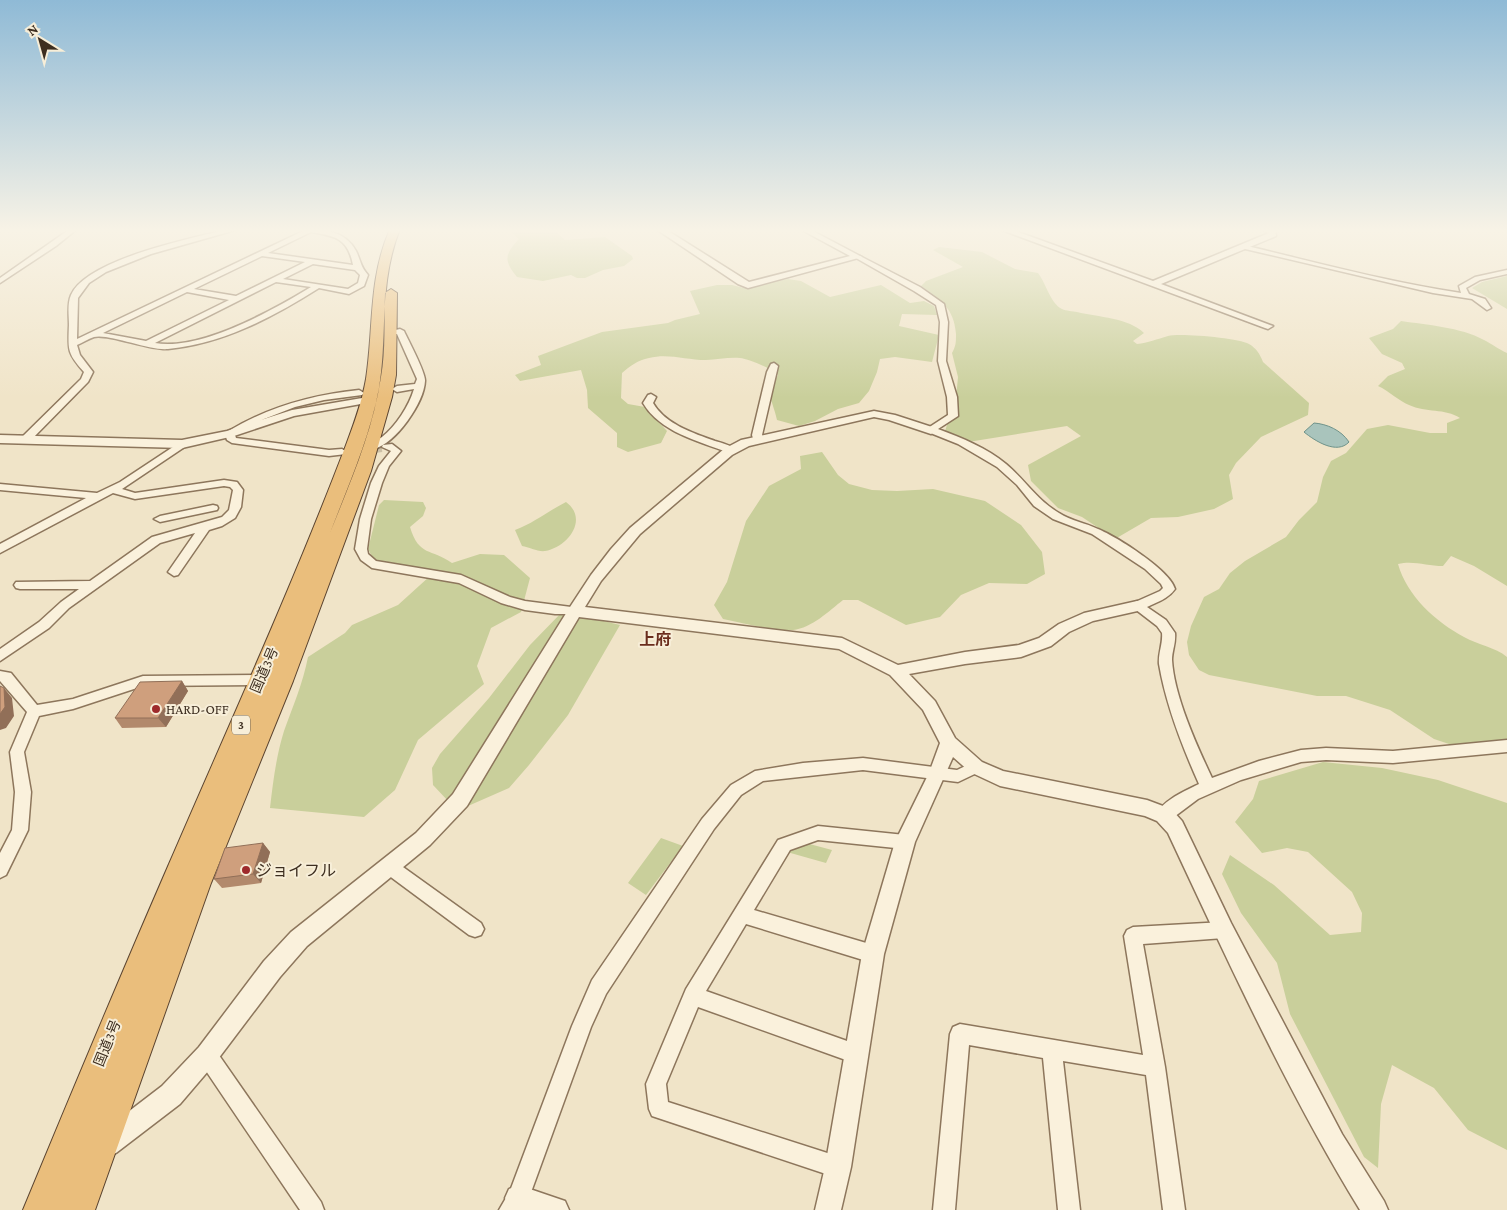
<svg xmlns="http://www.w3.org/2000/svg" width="1507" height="1210" font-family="'Crimson Pro','Noto Sans JP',serif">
  <rect width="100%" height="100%" fill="#f0e4c8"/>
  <path fill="#c9cf9b" d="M515,229H556L557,233L565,240L605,237L632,256L633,259L624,266L603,270L585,278H577L571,275L543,281L517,277C503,260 505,254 519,239L510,231Z
    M939,247L982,252L1015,269L1038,273C1046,283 1050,303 1062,309C1066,311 1073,311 1077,312C1098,317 1129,318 1144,333L1133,341L1137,344C1148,343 1157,339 1168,336C1180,333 1238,338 1249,344C1256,348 1260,354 1263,362L1309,403L1308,415L1261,437L1236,463L1229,475L1233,499L1214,509L1178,517L1151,518L1115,539L1082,517L1058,508L1031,481L1028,465L1081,436L1067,426L968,442L945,431L956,398L958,377L952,353C956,346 956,342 956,334C954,308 941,300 921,286L926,281L963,267L933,250Z
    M1507,276V309L1472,288L1482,282Z
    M788,279L801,281L830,297L881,285L910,303L924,301L934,306L937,315L902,314L899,326L939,335L932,362L895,357L880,359L877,372L869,391L859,403L838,409L815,421L799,426L777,420C772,398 765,397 778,375C773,369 749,359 740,358C728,357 717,360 706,360C686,360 668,353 649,358C638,360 630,366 622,373L621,398L628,404L645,407L667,431L661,443L628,452L617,447V433L588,408L587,390L581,370L520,381L515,375L541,365L538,356L602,332L668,323L675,320L700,314L690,291L717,285H732L744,288Z
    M1401,321C1427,325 1460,327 1484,340C1492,344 1498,349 1507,353V586L1474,566L1451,556L1443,566C1427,566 1413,560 1398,564C1407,596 1436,622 1464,637C1478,645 1495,647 1507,657V743L1455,746L1434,739L1390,710L1346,696H1317L1209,675L1199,670L1189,655L1187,642L1191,626L1204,597L1219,589L1230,573L1245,561L1286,537L1299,520L1317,502L1323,477L1331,461L1346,453L1367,429L1388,425L1430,433H1447V423L1460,418C1445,408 1426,413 1409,405C1399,401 1389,391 1378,386L1388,376L1405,369L1402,363L1382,354L1369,338L1393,329Z
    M822,452L838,475L849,484L872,490L897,491L933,489L985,501L1021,525L1042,552L1045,574L1027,584L989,583L961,595L940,617L906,625L858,600H843C829,611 812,628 793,630C772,631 744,623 723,619L714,605L727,582L746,521L769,486L801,469L800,456Z
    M384,500L423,502L426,508L423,516L410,527C419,557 431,548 452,563L480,554L504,555L530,578L521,612L491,628L477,666L484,684L418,740L395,790L364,817L270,808C273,782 276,757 284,731C293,706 303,683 308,657L345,633L352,625L398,605L430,576L417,567H392L375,562L368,549L379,505Z
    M566,502C589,519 568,547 545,551C538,552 529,547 522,546L515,530C534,523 548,511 566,502Z
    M563,611L620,625L568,715L529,765L509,788L468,806L449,802L433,785L432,768L440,754L489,698L530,645Z
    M1323,762L1382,768L1438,780L1507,803V1150L1468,1130L1434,1088L1392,1065L1381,1104L1378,1168L1364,1157L1290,1014L1277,963L1241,913L1222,874L1230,855L1274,885L1330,935L1361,932L1362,913L1352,892L1308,852L1287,848L1262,853L1235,822L1253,799L1259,781Z
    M661,838L683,846L646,895L628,883Z
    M802,842L832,850L826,863L787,852Z"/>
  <path fill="#a9c4bc" stroke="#6f938a" d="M1314,423C1327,424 1341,430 1349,442C1337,455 1315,441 1304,432Z"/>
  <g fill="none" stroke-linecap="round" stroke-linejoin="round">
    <path stroke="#ccc0a6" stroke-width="9" stroke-dasharray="9 5" stroke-linecap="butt" d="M345,452L387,447"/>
    <defs>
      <path id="minor" d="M70,229H77L56,246L0,283V278Z
        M229,229H239L151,254L106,272L89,283L78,298L77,339L303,231L301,229C322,229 345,230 356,251C361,261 360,266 368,275L364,286L349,294L319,288C273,317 223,344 168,349C150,351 108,333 94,337C88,339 82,343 77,345L80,355L93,372L88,382L29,442H21V438L81,379L84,372C67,353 68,350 69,325C69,316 67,304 71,295C87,259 193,238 229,229ZM311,232C335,236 348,238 353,265L268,253ZM262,256L305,262L236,296L194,289ZM313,264L355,270L360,275L358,283L348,289L283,279ZM276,282L311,287C273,310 201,351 155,343ZM187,292L229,300L146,341L103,333Z
        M1243,245C1315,262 1387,282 1461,293L1459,286L1475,277L1507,270V274L1480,280L1466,288L1469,294L1485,299L1491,308L1487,310L1472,299L1433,293L1241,248V246Z
        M856,256H860L920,287L944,304L948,322L946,361L957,397L958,416L938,429C962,438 987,448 1006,464C1025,480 1038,501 1059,513C1071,521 1086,523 1098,529C1117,537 1170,570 1175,589C1168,599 1157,602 1147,607L1166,620L1175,633C1176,643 1172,651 1172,660C1174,696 1197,746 1212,778L1259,761L1301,750L1326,748L1393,751L1507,740V752L1393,763L1326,760L1301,762L1241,780L1198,799L1170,820L1164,822L1158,820L1156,815C1163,800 1185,791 1199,784C1182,746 1166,705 1159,664C1158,653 1163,644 1162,633L1157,626L1131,606L1133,603L1160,591L1163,588L1161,584L1145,569L1092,534L1053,519L1034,506L1017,485L997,467L958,444L928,432V428L948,415L947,397L938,361L940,322L936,305L914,291L856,258Z
        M400,329L404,331C408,340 426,373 425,381C424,403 396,443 374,449L369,446C373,442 378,440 382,437C396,426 409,406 414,389L397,392L392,389L397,386L415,384L417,379L397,334H390L386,332Z
        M774,363L778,366L762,435L763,440L758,443L754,442L752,435L767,372L771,364Z
        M359,390L364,393L362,395L324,400L295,407L264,419L235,435L236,438L329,450L342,449L347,452L346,454L329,456L232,443L227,440L225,434L227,432C268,407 311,395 359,390Z
        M651,394L656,397L653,403C665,424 693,433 715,441C722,443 731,445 736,450L735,452H727C698,441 660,432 643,403L648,395Z
        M182,441L187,444L186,446L122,489L135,493L224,480L237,482L243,490L241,507L235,518L222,526L209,530L178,575L174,576L168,572L195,533L160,543L69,608L49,628L0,661V649L39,622L61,602L79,589H20L16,588L14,585L16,582L90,581L152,537L222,517L229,510L233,490L230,487L224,486L135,499L113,493L0,553V544L86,498L0,490V484L97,493L120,482Z
        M392,444L401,451L389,466L382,483L371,519L367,549L368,554L376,561L461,575L510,597L525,601L579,608L581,611L579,614H555L525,610L501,603L459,583L372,568L361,560L355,549L360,519L371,483L379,466L391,451L382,447L383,445Z
        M213,505L217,506L218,508L217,510L160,522L154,519L160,516Z
        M0,671L11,673L37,705L73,699L143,676L260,675L265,676L267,680L265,684L260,685L143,686L73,709L39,716L24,752L31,792L28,830L6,875L0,878V853L12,830L15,792L10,752L27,712L0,681Z
        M863,758L957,770L976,761L981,763L984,767L981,771L958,782L863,770L763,781L741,795L714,829L606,994L591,1027L526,1206L523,1210H499L510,1191L572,1026L592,980L702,819L731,785L755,771L803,763Z
        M818,826L905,835L911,837L913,842L911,847L905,849L818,840L790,850L754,910L873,945L879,948L882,954L879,960L873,963L746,924L706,991L864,1047L867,1054L864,1061L857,1064L698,1007L666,1084L668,1102L846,1159L849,1167L846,1175L838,1178L652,1116L649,1109L646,1084L686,989L778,840Z
        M390,859L396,862L481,923L484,929L481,935L475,937L469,935L384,872L382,867L384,862Z
        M1224,922L1230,924L1233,930L1230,936L1224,938L1143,944L1165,1067L1185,1210H1163L1146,1075L1063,1061L1080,1210H1058L1043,1058L969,1045L955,1210H933L950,1034L953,1027L960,1024L1143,1055L1124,936L1127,930L1133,927Z
        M207,1045L214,1048L321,1202L324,1210H300L200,1062L197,1055L200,1048Z"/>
      <path id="tertiary" d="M656,229H665L749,282L850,256L800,229H809L862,257L748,288L738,284Z
        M999,229H1010L1153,281L1269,233L1261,229H1275L1276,236L1161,284L1273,326L1268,329L1265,328Z
        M368,397L372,398L374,400L372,402L294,416L234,436L182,448L0,443V435L182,440L227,431L292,410Z
        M874,411L895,415L935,428L937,430L931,434L889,420L874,417L749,446L732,455L640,534L601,581L585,607L842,638L898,665L965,652L1019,645L1039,638L1059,624L1084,613L1137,601L1142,602L1145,606L1142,610L1093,621L1069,632L1051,646L1021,657L965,664L909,674L935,701L955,738L982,762L1003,771L1147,800L1171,809L1182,821L1231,923L1342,1134L1384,1201L1388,1210H1360C1287,1091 1227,959 1168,833L1157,821L1145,816L1000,786L970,772L953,757L915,842L884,954L851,1167L841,1210H815L825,1167L862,954L895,842L929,773L940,743L923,710L890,675L839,649L579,617L467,806L430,845L307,946L280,977L215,1063L180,1104L116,1153L107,1157L98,1153L94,1144L98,1135L162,1086L199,1047L264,961L291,932L416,833L453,794L570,607L591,575L611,549L630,528L724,449L741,440Z
        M518,1185L565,1201L569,1210H515L509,1207L505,1198L509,1189Z"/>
      <path id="trunk" d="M390,229H400C378,284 388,332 379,388C370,437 348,486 330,533C350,483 373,431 381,377C386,350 384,320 385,293L391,289L397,293L396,375L392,397L371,471L293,681L211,883L95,1210H59L119,1054L59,1210H23C71,1094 119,979 169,864C229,725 292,587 346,445C354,424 362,402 366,379C374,327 368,279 390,229Z"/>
    </defs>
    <use href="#minor" stroke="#8d765c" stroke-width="3"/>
    <use href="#tertiary" stroke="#8d765c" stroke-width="3"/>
    <use href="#trunk" stroke="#5b4430" stroke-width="2"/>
    <use href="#minor" fill="#faf1dc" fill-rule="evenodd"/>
    <use href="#tertiary" fill="#faf1dc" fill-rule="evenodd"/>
    <use href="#trunk" fill="#eabe7c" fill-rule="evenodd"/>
  </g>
  <path fill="#b2896c" d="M182,681L188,691L166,727L122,728L115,718Z
    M263,843L270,852L261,883L222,888L214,879Z"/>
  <path fill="#916f58" d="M182,681L188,691L166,727L158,718Z
    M4,688L12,698L14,716L6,728L0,730V714Z
    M263,843L270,852L261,883L253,874Z"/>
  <path fill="#cf9f7d" stroke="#916f58" d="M182,681L158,718H115L140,682Z
    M0,686L4,688L5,707L0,714Z
    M263,843L253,874L214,879L225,848Z"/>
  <linearGradient id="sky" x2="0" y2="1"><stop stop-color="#8fbad6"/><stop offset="0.58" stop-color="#f8f3e6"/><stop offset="1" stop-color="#f8f3e6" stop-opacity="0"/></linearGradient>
  <rect width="1507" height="398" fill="url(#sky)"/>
  <g fill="#9e2a2b" stroke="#f7eed8" stroke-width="2">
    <circle cx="156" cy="709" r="5"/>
    <circle cx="246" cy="870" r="5"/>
  </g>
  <g text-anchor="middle" stroke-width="4" stroke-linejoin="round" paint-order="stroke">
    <rect fill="#f7eed8" stroke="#756857" stroke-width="1" x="232" y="715.5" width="18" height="19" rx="4"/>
    <g font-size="12" font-weight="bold" fill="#3d2e20">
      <text x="241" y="729">3</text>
    </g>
    <g font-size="14" fill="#3d2e20" stroke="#f7eed8">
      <text transform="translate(264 670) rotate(-67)" y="5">国道3号</text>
      <text transform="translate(107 1043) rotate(-68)" y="5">国道3号</text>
    </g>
    <g font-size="14" fill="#3d2e20" stroke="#f7eed8" text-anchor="start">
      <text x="166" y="714">HARD-OFF</text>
    </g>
    <g font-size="16" font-weight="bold" fill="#6b2e1e" stroke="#f7eed8">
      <text x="655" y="645">上府</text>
    </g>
    <g font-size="16" fill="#3d2e20" stroke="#f7eed8" text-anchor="start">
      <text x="256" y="876">ジョイフル</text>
    </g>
  </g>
  <g transform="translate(40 40) rotate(323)" stroke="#f7eed8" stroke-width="4" paint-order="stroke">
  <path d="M0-4L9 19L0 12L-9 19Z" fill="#3d2e20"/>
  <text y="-8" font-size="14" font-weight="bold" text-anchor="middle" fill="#3d2e20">N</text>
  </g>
</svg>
